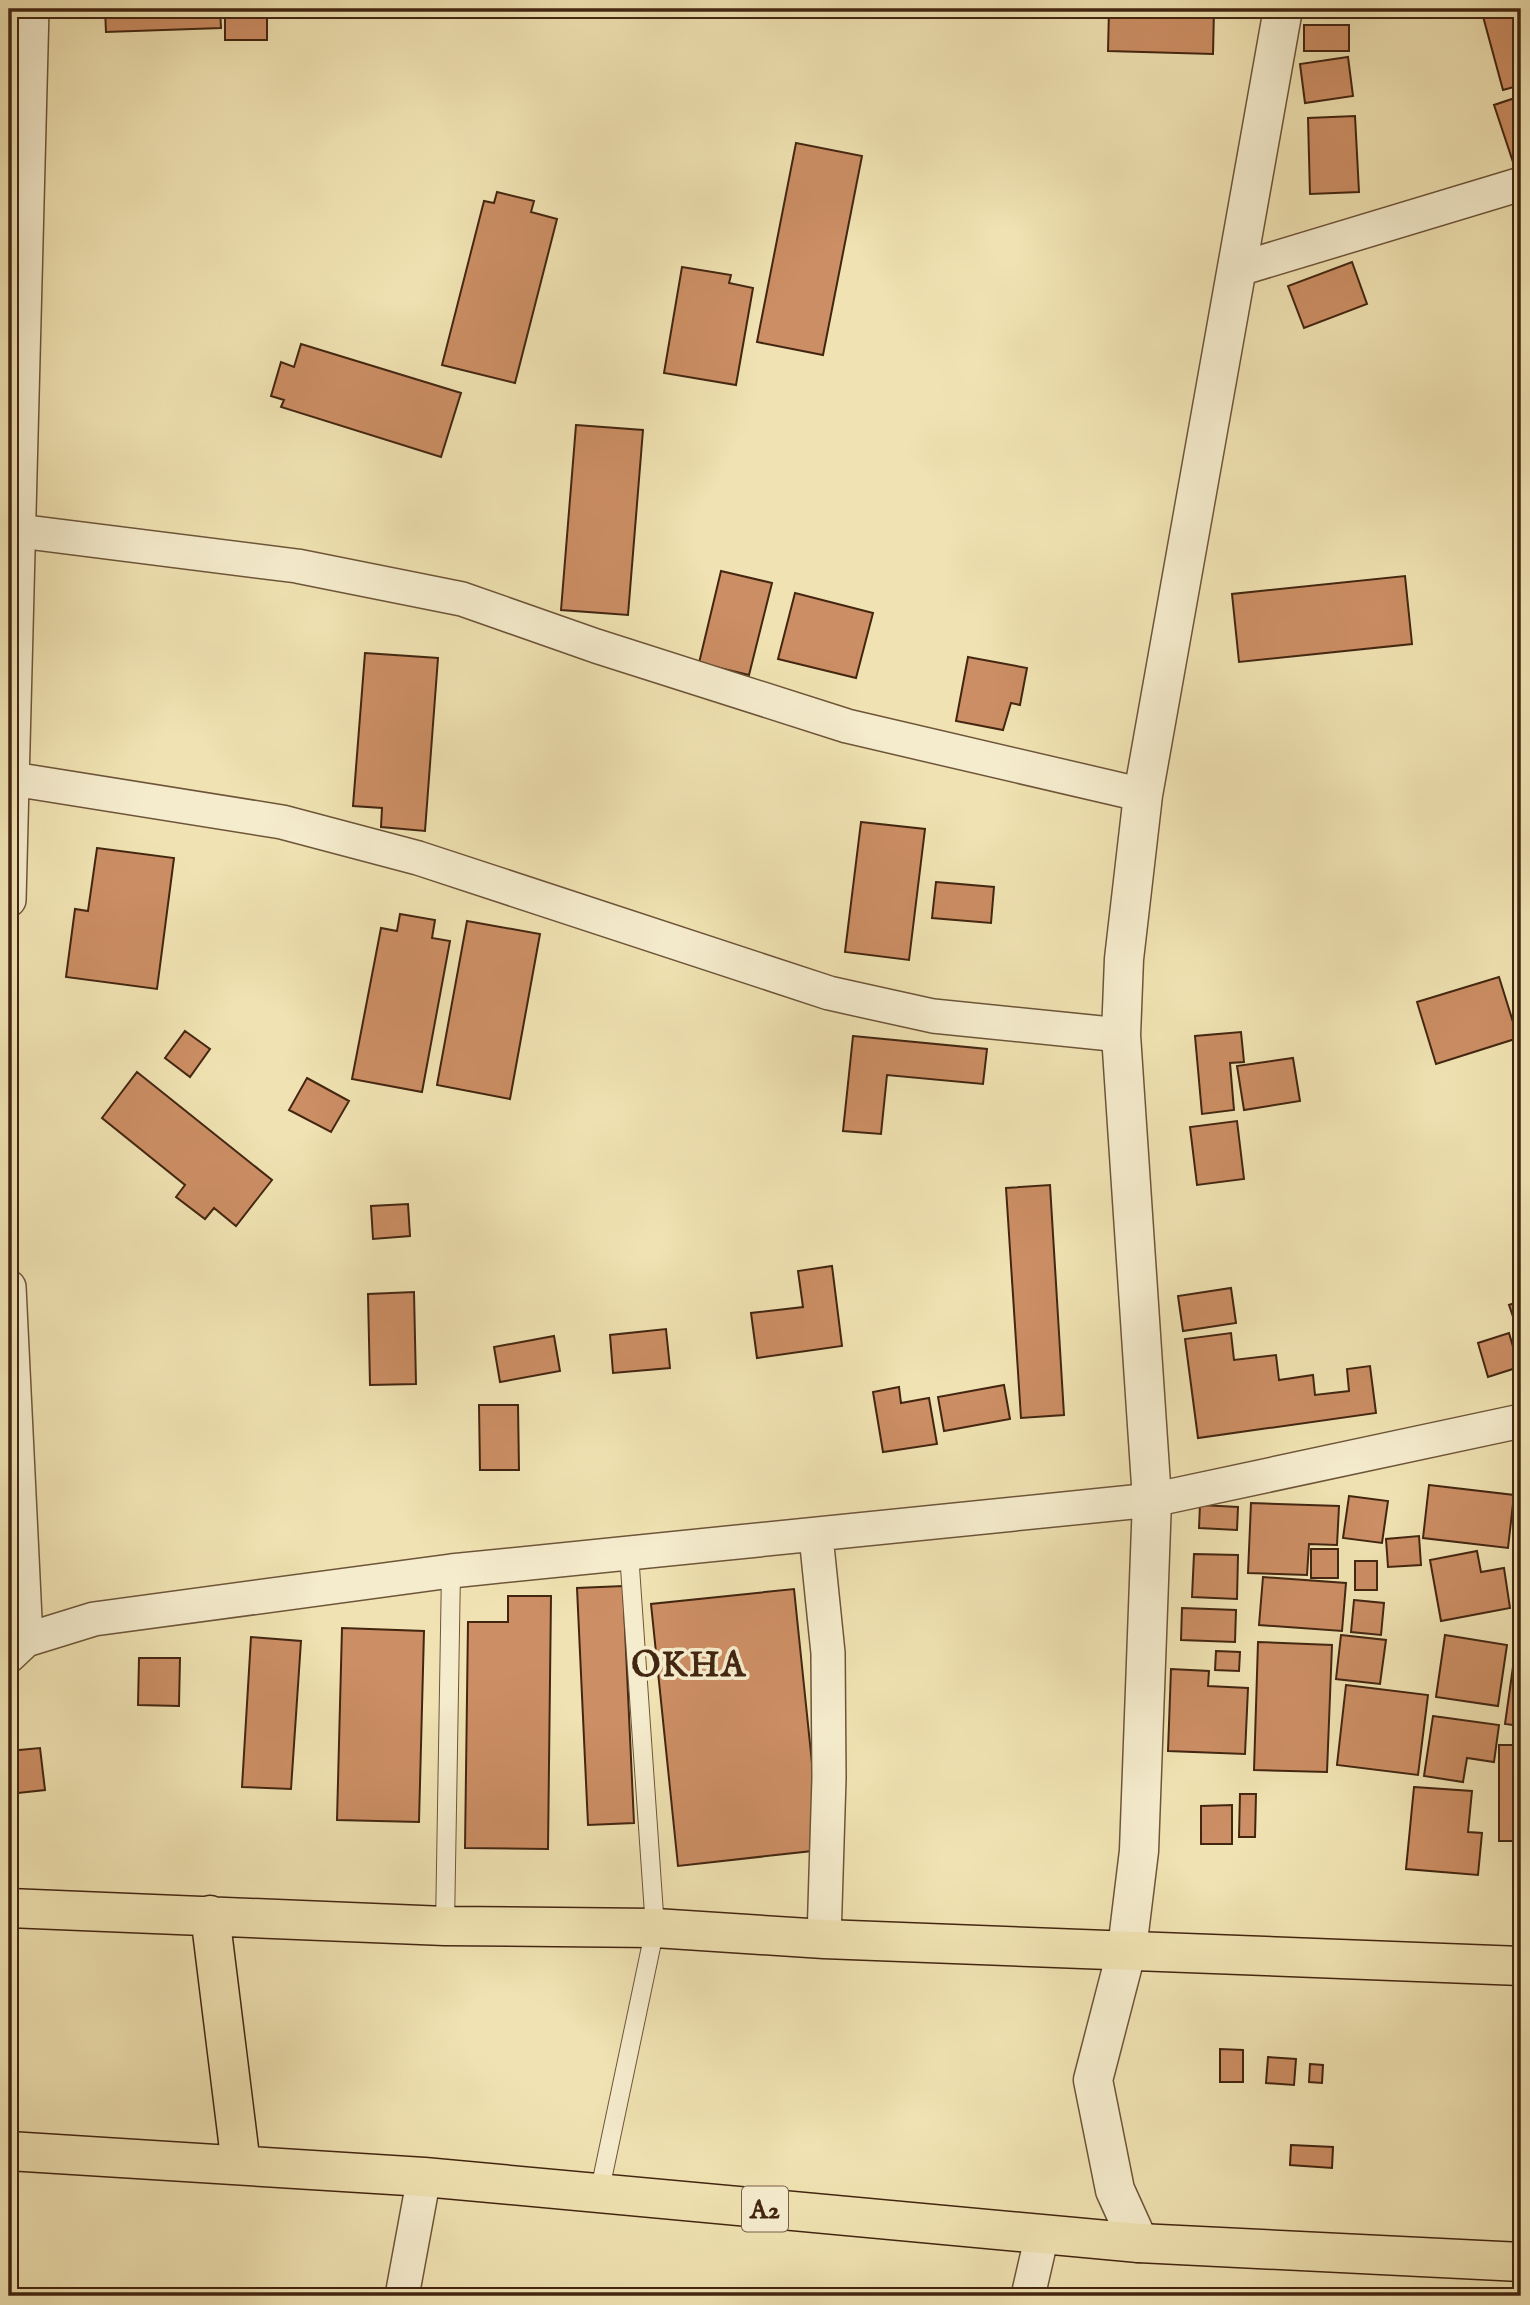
<svg xmlns="http://www.w3.org/2000/svg" width="1530" height="2305" font-family="'IM FELL English',serif">
  <rect width="100%" height="100%" fill="#f0e2b2"/>
  <filter id="stains"><feTurbulence type="fractalNoise" baseFrequency=".00286" numOctaves="4"/><feColorMatrix values="0 0 0 0 .2 0 0 0 0 .09 0 0 0 0 .02 0 0 0 .5 -.17"/></filter>
  <radialGradient id="worn" r=".72"><stop offset=".6" stop-color="#630" stop-opacity="0"/><stop offset="1" stop-color="#630" stop-opacity=".3"/></radialGradient>
  <path fill="#cc8e64" stroke="#432611" stroke-width="2" d="M105,9H220L221,28L106,32Z
    M225,9H267V40H225Z
    M1109,9H1214L1213,54L1108,51Z
    M1481,9H1521V85L1503,90Z
    M1304,25H1349V51H1304Z
    M1348,57L1353,96L1305,103L1300,64Z
    M1521,96V166L1515,168L1494,105Z
    M1355,116L1359,192L1310,194L1308,118Z
    M796,143L862,156L823,355L757,342Z
    M497,192L534,201L531,212L557,219L515,383L442,365L484,201L494,203Z
    M1352,262L1367,304L1304,328L1288,286Z
    M682,267L731,275L729,283L753,288L736,385L664,373Z
    M301,344L461,393L441,457L281,407L284,400L271,396L281,362L294,367Z
    M576,425L643,430L628,615L561,610Z
    M721,571L772,583L749,675L699,663Z
    M1405,576L1412,644L1239,662L1232,594Z
    M795,593L873,613L856,678L778,659Z
    M365,653L438,658L425,831L381,827L382,808L353,806Z
    M968,657L1027,668L1020,705L1011,703L1003,730L956,721Z
    M861,822L925,829L909,960L845,952Z
    M97,848L174,858L157,989L66,977L75,909L88,911Z
    M936,882L994,887L991,923L932,918Z
    M400,914L435,920L432,938L450,941L422,1092L352,1079L381,928L397,931Z
    M467,921L540,934L510,1099L437,1085Z
    M1499,977L1518,1038L1436,1064L1417,1002Z
    M185,1031L210,1049L190,1077L165,1058Z
    M1241,1032L1244,1062L1230,1063L1234,1110L1202,1114L1195,1036Z
    M853,1036L987,1049L983,1084L887,1075L881,1134L843,1131Z
    M1293,1058L1300,1101L1244,1110L1237,1066Z
    M137,1072L272,1180L236,1226L214,1208L205,1219L176,1197L185,1185L102,1118Z
    M307,1078L349,1101L331,1132L289,1110Z
    M1237,1121L1244,1179L1197,1185L1190,1127Z
    M1050,1185L1064,1415L1021,1418L1006,1188Z
    M408,1204L410,1236L373,1239L371,1206Z
    M832,1266L842,1346L757,1358L751,1313L803,1307L798,1271Z
    M1231,1288L1236,1323L1183,1331L1178,1296Z
    M414,1292L416,1384L370,1385L368,1294Z
    M1521,1301V1340L1509,1305Z
    M666,1329L670,1368L613,1373L610,1335Z
    M1231,1333L1234,1360L1276,1355L1279,1380L1313,1375L1315,1395L1349,1391L1347,1369L1370,1366L1376,1413L1198,1438L1185,1339Z
    M1509,1333L1519,1367L1488,1377L1478,1343Z
    M554,1336L560,1371L500,1382L494,1347Z
    M1004,1385L1010,1419L944,1431L938,1397Z
    M899,1387L901,1403L929,1398L937,1444L883,1452L873,1392Z
    M479,1405H518L519,1470H480Z
    M1429,1485L1514,1495L1508,1548L1423,1538Z
    M1349,1496L1388,1501L1382,1543L1343,1538Z
    M1251,1503L1339,1506L1337,1545L1309,1544L1307,1575L1248,1573Z
    M1200,1505L1238,1507L1237,1530L1199,1528Z
    M1419,1536L1421,1565L1388,1567L1386,1539Z
    M1311,1549H1338V1578H1311Z
    M1477,1551L1481,1572L1504,1568L1510,1608L1441,1621L1430,1560Z
    M1194,1554L1238,1555L1237,1599L1192,1597Z
    M1355,1561H1377V1590H1355Z
    M1263,1577L1346,1583L1342,1631L1259,1625Z
    M623,1586L634,1823L588,1825L577,1588Z
    M794,1589L821,1850L678,1866L651,1604Z
    M508,1596H551L548,1849L465,1848L468,1622H508Z
    M1354,1600L1384,1603L1381,1635L1351,1632Z
    M1182,1608L1236,1610L1235,1642L1181,1640Z
    M1519,1624H1521V1726L1505,1724Z
    M342,1628L424,1631L419,1822L337,1820Z
    M1341,1635L1386,1640L1380,1684L1336,1679Z
    M1445,1635L1507,1645L1498,1706L1436,1697Z
    M251,1637L301,1641L291,1789L242,1787Z
    M1258,1642L1332,1645L1327,1772L1254,1770Z
    M1216,1651L1240,1652L1239,1671L1215,1670Z
    M139,1658H180L179,1706L138,1705Z
    M1171,1669L1209,1671L1208,1686L1248,1688L1245,1754L1168,1751Z
    M1346,1685L1428,1695L1418,1775L1337,1765Z
    M1433,1716L1499,1725L1494,1762L1467,1758L1463,1782L1424,1776Z
    M1499,1745H1521V1841H1499Z
    M40,1748L45,1790L9,1794V1751Z
    M1414,1787L1472,1791L1468,1832L1482,1833L1478,1875L1406,1869Z
    M1240,1794H1256L1255,1837H1239Z
    M1232,1805V1844H1201V1806Z
    M1220,2049L1243,2050V2082H1220Z
    M1268,2057L1296,2059L1294,2085L1266,2083Z
    M1310,2064L1323,2065L1322,2083L1309,2082Z
    M1291,2145L1333,2147L1332,2168L1290,2165Z"/>
  <g fill="none" stroke-linecap="round" stroke-linejoin="round">
    <defs>
      <path id="service" d="M445,1926L451,1571
        M599,2194L655,1928L629,1553"/>
      <path id="minor" d="M1236,270L1521,184
        M19,531L297,566L462,599L596,646L847,726L1143,795
        M13,779L282,822L418,858L829,993L933,1016L1121,1035
        M9,900L32,9
        M9,1287L26,1640L9,1638
        M816,1536L828,1653L829,1778L824,1939
        M9,1656L26,1640L94,1619L451,1571L1152,1500L1521,1421
        M402,2296L424,2177
        M1028,2296L1042,2235"/>
      <path id="tertiary" d="M1139,2243L1115,2190L1093,2080L1127,1949L1139,1851L1152,1500L1121,1035L1124,959L1143,795L1283,9"/>
      <path id="trunk" d="M9,1908L445,1926L655,1928L824,1939L1521,1966
        M210,1915L241,2165
        M9,2151L424,2177L1139,2243L1521,2262"/>
    </defs>
    <use href="#service" stroke="#6e5539" stroke-width="20"/>
    <use href="#minor" stroke="#6e5539" stroke-width="36"/>
    <use href="#tertiary" stroke="#6e5539" stroke-width="41"/>
    <use href="#trunk" stroke="#432611" stroke-width="41"/>
    <use href="#service" stroke="#f5eccd" stroke-width="18"/>
    <use href="#minor" stroke="#f5eccd" stroke-width="33"/>
    <use href="#tertiary" stroke="#f5eccd" stroke-width="38"/>
    <use href="#trunk" stroke="#f0e2b2" stroke-width="38"/>
  </g>
  <g text-anchor="middle" stroke-width="7" stroke-linejoin="round" paint-order="stroke">
    <rect fill="#f5eccd" stroke="#786149" stroke-width="2" x="742" y="2186.5" width="46" height="45" rx="5"/>
    <g font-size="26" font-weight="bold" fill="#432611">
      <text x="765" y="2218">A2</text>
    </g>
    <g font-size="35" font-weight="bold" letter-spacing="2" fill="#432611" stroke="#f5eccd">
      <text x="689" y="1676">OKHA</text>
    </g>
  </g>
  <rect width="1530" height="2305" fill="none" stroke="#f0e2b2" stroke-width="35"/>
  <rect x="10" y="10" width="1509" height="2284" fill="none" stroke="#432611" stroke-width="3.5"/>
  <rect x="18" y="18" width="1495" height="2270" fill="none" stroke="#432611" stroke-width="2"/>
  <rect width="100%" height="100%" filter="url(#stains)"/>
  <rect width="100%" height="100%" fill="url(#worn)"/>
</svg>
